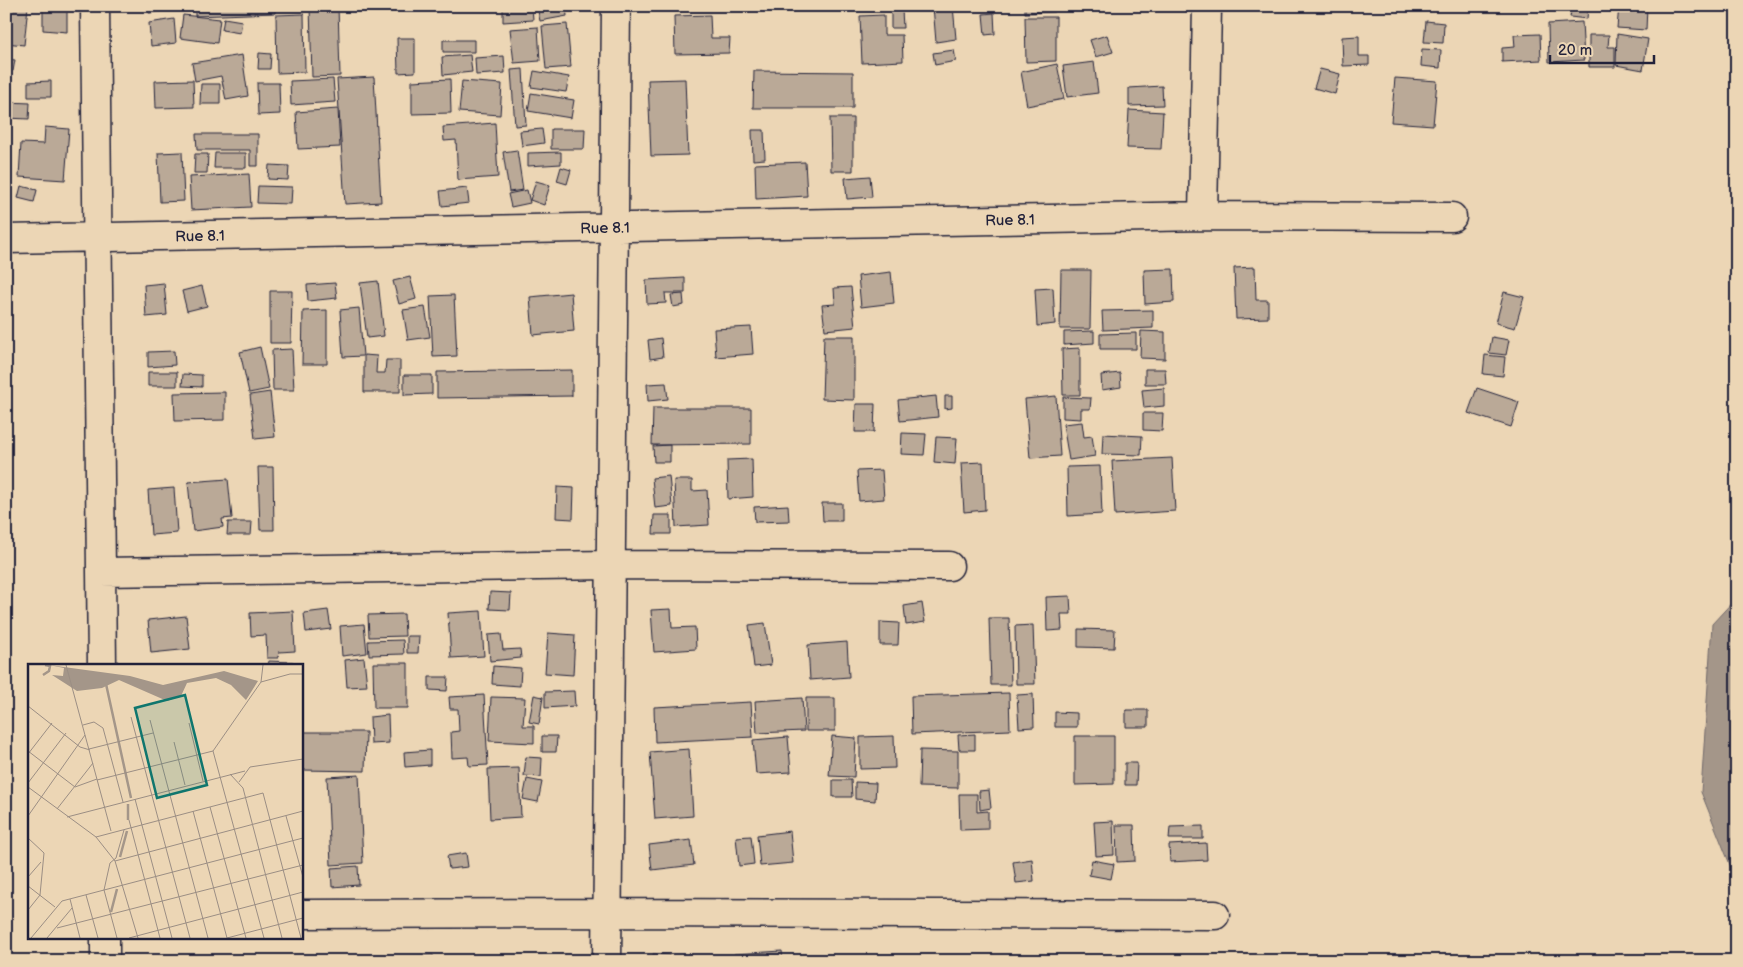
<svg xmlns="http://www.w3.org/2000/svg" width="1743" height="967" font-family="'Balsamiq Sans',sans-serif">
  <rect width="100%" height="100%" fill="#ecd6b5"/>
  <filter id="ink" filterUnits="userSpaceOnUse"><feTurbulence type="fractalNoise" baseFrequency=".02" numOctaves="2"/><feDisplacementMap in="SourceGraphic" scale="10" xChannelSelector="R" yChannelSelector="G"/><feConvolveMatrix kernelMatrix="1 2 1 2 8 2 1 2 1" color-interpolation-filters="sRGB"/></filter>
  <g filter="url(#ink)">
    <path fill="#a49689" stroke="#70686a" d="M1737,597V882L1701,792L1712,624Z"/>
    <path fill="#baa997" stroke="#22223b" d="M6,6H28L24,45L6,43Z
      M148,6H182V9L149,13Z
      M195,6H275V13L195,16Z
      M310,6H338L340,76L312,77Z
      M503,6H532L533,20L503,22Z
      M537,6H566L567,16L540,21Z
      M933,6H953L956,39L936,42Z
      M1025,6H1054V12L1025,13Z
      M1572,6H1588L1587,19L1570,17Z
      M1619,6H1647L1646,30L1617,28Z
      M67,8V32L43,30V9Z
      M891,10H902L903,28H891Z
      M994,13L995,34L985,35L983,14Z
      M304,14L305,72L277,73L276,15Z
      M183,15L220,19L217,43L180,38Z
      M710,15L711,38H730L729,53L675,54L674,16Z
      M884,15V35H902L903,61L862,63L860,16Z
      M1025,17H1056V61L1026,62Z
      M224,18L242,21L240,33L222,30Z
      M174,19L176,43L151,46L149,23Z
      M1426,21L1444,23L1443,43L1424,42Z
      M1582,22L1584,60L1549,62L1548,24Z
      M567,24L571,67L546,69L542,26Z
      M538,27L540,61L514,63L510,29Z
      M1540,34L1541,60L1502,62V48L1515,47L1514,35Z
      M1617,34L1648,39L1643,70L1616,65Z
      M1107,35L1113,52L1096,57L1090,40Z
      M1589,35H1609L1608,47H1615V67H1589Z
      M1359,36V56H1369V65L1343,66L1342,37Z
      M397,38H415V72L398,73Z
      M443,40H474V52H443Z
      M1422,49L1441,50L1440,68L1421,66Z
      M954,50L956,61L935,65L933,53Z
      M259,53L271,54L270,69H258Z
      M242,55L248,96L226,100L221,76L195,81L192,63Z
      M470,55L472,72L443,75L442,57Z
      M504,56L505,73L476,75L475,58Z
      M6,59L15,60L13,71L6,70Z
      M1094,62L1098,93L1067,97L1063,66Z
      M1057,64L1064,99L1027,106L1021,72Z
      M523,69L526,125L515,126L511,70Z
      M1320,69L1340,74L1335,94L1314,88Z
      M534,71L569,77L566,92L531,87Z
      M754,71L853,72V108H753Z
      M374,77L381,202L345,204L337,79Z
      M1395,78L1437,81L1433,125L1391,122Z
      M333,79L335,102L291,105L290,81Z
      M450,79L451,113L412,114V81Z
      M685,79L688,155L651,156L648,80Z
      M193,80L194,107L156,108L155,81Z
      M51,81V97H28V82Z
      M462,81L502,84L500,115L459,112Z
      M257,83H279L280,114L258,115Z
      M201,84H220V104H200Z
      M1162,86L1163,105L1129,106V88Z
      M531,93L574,100L571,118L528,111Z
      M6,102L30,103L29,119L6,118Z
      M338,109L340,147L298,149L296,112Z
      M1129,110L1163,112L1161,149L1127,148Z
      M830,118H853V171H831Z
      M495,123L498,177L458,180L456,140L444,141L443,127Z
      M45,127L69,129L65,180L19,177L21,143L44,144Z
      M542,129L544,143L522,146L520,131Z
      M551,129H585L584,149H551Z
      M752,130H764L765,159L753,160Z
      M196,134H258V166H250V150H197Z
      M517,150L523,190L509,192L503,152Z
      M182,152L184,201L160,202L158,153Z
      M561,152V164L528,166V153Z
      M215,153H246V168H214Z
      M195,154H208L207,173H194Z
      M805,162L807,196L756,199L755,164Z
      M269,165L289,166L288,180L268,179Z
      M561,167L571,170L567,184L557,181Z
      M249,174L251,207L191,210L189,177Z
      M870,176L872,197L847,199L845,178Z
      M536,181L550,185L544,205L530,200Z
      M21,186L37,190L34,202L18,198Z
      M258,186L292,187L291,204L257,203Z
      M467,188L469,203L442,206L440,191Z
      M527,190L530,203L511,207L508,194Z
      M1255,267L1256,300H1268V318L1236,319L1234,268Z
      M1173,269L1174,302L1145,304L1144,270Z
      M1061,270H1091L1090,329H1060Z
      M891,272L894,303L861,307L858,276Z
      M410,277L416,299L399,304L393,281Z
      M685,278V293H665L666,303L647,304L646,280Z
      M378,281L384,336L367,338L360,283Z
      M164,283L167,315L146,317L144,285Z
      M335,283L337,298L308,301L307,285Z
      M202,286L207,306L187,311L182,291Z
      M851,287L855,327L825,330L822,305L835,304L834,288Z
      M1053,288L1055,324L1037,326L1035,289Z
      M270,291H292L291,343H270Z
      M1504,292L1524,297L1515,328L1496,323Z
      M571,293L574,331L533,335L530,297Z
      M683,294L684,305L673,307L671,295Z
      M454,295L457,356L433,357L430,296Z
      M425,307L430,337L408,340L403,310Z
      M359,308L363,356L343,357L340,310Z
      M327,310V364H302L303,311Z
      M1153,310V328L1103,330L1102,311Z
      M751,327L753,354L716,357L714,329Z
      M1094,331V343L1064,345V332Z
      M1141,331L1165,332V359L1140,358Z
      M1136,333V349H1100V334Z
      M824,336H854V400L822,399Z
      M1492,337L1509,340L1506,355L1489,353Z
      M661,338L663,357L650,359L648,340Z
      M260,347L269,389L249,393L240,352Z
      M1080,348V395H1063L1062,349Z
      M292,349L294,390H273L272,350Z
      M174,351L175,365L148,367V352Z
      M364,355L377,356L376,373H385L386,360H400V392H364Z
      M1485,355L1505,357L1503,376L1483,374Z
      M1145,369H1165L1166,384H1145Z
      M572,370V396L437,398V372Z
      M148,372H177V386H148Z
      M1120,373L1121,387L1102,390L1101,375Z
      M183,374L202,375V387L182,386Z
      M404,375H432V394L404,395Z
      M666,383L668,399L648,401L647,384Z
      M1164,388V406L1144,408L1142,390Z
      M1477,388L1519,402L1511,427L1468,413Z
      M225,392V420L175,421L174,393Z
      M270,392L275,437L255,439L250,395Z
      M936,396L938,417L900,421L898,400Z
      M945,396H952V408L945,409Z
      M1056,396L1060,456L1030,458L1025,399Z
      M1063,397L1091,398L1090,409H1081V419L1063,418Z
      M856,404H875L874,432H855Z
      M653,408H751V444L652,445Z
      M1143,413H1163L1162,431L1143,430Z
      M1082,422L1084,437L1092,436L1095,456L1069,460L1063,424Z
      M902,433L926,434L924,455L901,454Z
      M1103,434L1142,436L1141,455L1102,454Z
      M936,437L957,438L955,464L934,462Z
      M670,445V462H654L653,446Z
      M1172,458L1175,511L1115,515L1112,461Z
      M752,459L753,497L728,499L727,460Z
      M983,462L985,510L964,512L961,463Z
      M1100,466L1102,514L1068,516L1067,467Z
      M258,467H273L274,530H260Z
      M882,470L884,499L859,501L857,471Z
      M669,476L672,506L655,508L652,478Z
      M228,479L232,518L222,519L223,527L193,531L188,482Z
      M674,480H692V491L707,490L709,525L676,527Z
      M557,487L574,488L573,519L556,518Z
      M174,488L177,533L151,535L148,490Z
      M822,503H842V521H823Z
      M788,505L789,521L755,522L754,507Z
      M654,515H671V534H653Z
      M228,522H252L251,535H227Z
      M490,592L511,593L510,610L489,609Z
      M1070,596L1071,614H1061L1062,630L1047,631L1046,597Z
      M922,603L925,622L906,625L904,606Z
      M671,609L672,628L695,627L696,649L654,652L651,610Z
      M328,610L331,629L306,632L304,613Z
      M293,611L295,651L279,652L278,658H267L266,635L251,636L250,613Z
      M481,611L484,656L451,658L448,613Z
      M404,614L405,636L369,637L368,615Z
      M186,616L190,649L151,653L148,620Z
      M989,618H1009L1011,685H991Z
      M880,622L899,623L898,645H880Z
      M765,623L771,665L754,667L749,625Z
      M364,624L367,653L342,656L340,626Z
      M1033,625L1035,684H1016L1015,626Z
      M1078,629L1115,630L1114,648L1078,647Z
      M548,633L575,635L573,675L545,673Z
      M501,634L503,650L520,649L521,658L490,661L488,635Z
      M407,636H419L418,653H407Z
      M403,640L404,654L369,655L368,641Z
      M847,642L849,677L810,680L808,645Z
      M364,658L367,686L347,687L345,660Z
      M269,661L293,662L292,666H268Z
      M373,663H408V708H374Z
      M493,666L521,668L520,686L492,684Z
      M429,677H448L447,691L429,690Z
      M574,691L575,706L545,708V692Z
      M1009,693L1010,730L912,734L911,696Z
      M1033,694L1034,727L1019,728L1017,695Z
      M484,695L488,765L469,766L468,757L452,758L451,732L459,731L458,709H450L449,697Z
      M534,695L543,697L539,724L529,722Z
      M491,697L525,698L523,726H534V743L489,741Z
      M802,698L804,731L757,733L755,701Z
      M806,698H835V731H806Z
      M751,702L753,737L655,742L654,707Z
      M1126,710H1148V727H1126Z
      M1055,712L1077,713V727H1055Z
      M388,715L389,743L371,744L370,717Z
      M301,732H366L365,771L301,770Z
      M975,734V750H959L958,735Z
      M542,736H557L556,752H542Z
      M832,736L856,738L854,777L829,776Z
      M894,736L895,768L860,769V737Z
      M1075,736H1114V784L1075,785Z
      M788,737L791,772L756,774L753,740Z
      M689,749L693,816L655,819L650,752Z
      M430,750V765L405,767L404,752Z
      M920,750L958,751V788L919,787Z
      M526,757L542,758L541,777L524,776Z
      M1125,763H1137L1136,785H1125Z
      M519,768L521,817L490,819L488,769Z
      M359,775L363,863L331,865L327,777Z
      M527,779L542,782L538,802L523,799Z
      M833,780H851L852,797H833Z
      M855,782L876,783L875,801L855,799Z
      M989,790L991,808L980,810L979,791Z
      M959,794H977V812L988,811V829L960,830Z
      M1113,821L1114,855L1096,856L1094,822Z
      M1116,825H1134L1135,861L1117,862Z
      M1203,826V839H1169L1170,827Z
      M790,831L793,863L760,866L757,835Z
      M751,836L754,864L739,866L736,837Z
      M691,840L694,865L652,870L649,845Z
      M1206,843L1207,860L1170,862L1169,845Z
      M466,853L468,867L449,869L447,856Z
      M1032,859L1034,881L1016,883L1013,862Z
      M1092,860L1114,864L1111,879L1089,875Z
      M358,866L359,885L332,887L331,868Z
      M782,951L783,961H735L734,954Z
      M653,954L669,955L668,961H653Z
      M433,955L434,961H396V957Z
      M356,956L357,961H333V960Z
      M486,956V961H466V957Z
      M892,957L893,961H867Z"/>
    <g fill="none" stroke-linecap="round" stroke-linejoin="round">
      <defs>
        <path id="minor" d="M95,6L102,666
          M1203,216L1207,6
          M6,239L1203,216L1452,217
          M101,572L611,565L949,566
          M301,914L607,913L1215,915
          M105,938V961
          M607,961L616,6"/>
      </defs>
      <use href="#minor" stroke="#22223b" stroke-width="31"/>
      <use href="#minor" stroke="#ecd6b5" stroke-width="28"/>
    </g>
  </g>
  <g text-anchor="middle" stroke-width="4" stroke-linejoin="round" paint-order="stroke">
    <g font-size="15" fill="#22223b" stroke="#ecd6b5">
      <text transform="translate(1010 220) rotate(-1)" y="5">Rue 8.1</text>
      <text transform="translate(605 228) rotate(-1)" y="5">Rue 8.1</text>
      <text transform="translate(200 236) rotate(-1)" y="5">Rue 8.1</text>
    </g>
  </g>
  <g transform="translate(28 664)">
    <rect width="275" height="275" fill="#ecd6b5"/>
    <path d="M21,1L102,12L135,21L196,7L230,17L218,36L203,21L188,14L159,19L153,32L139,37L91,16L74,24L49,27L24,11L35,12L36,4Z" fill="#a49689"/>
    <path fill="none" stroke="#a49689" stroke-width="2.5" d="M15,11L21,7L22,2L17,1M78,20L103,134M100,140V156M92,193L99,167M83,248L89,225"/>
    <path fill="none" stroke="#9b8e84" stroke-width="1" d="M38,1L83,167M233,18L262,10H275M0,42L52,83L62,86M103,53L162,274M122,56L180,274M161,59L175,117M55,61L66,58L75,64L95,138M146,78L157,121M61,85L125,69M0,87L47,123L69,115M185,87L236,274M0,90L24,59M202,110L215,124L254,274M69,116L185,87L233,18L235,1M211,118L222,103L275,95M0,119L38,69M0,123L68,173L87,197L110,274M107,135L144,274M182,143L218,274M29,145L65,99M165,147L199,274M0,152L57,71M258,152L275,213M39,153L217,107M101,156L132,274M68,173L235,129L273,274M0,174L16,189L12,231L0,246M87,197L275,147M0,213L13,198M0,222L27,243M58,231L70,274M42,235L52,274M29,264L275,201M3,274L34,237L275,174M19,274L44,244M89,274L76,226L82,199L88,194L96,166M101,274L275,228M199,274L275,254"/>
    <path fill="#0f766e" fill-opacity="0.15" stroke="#0f766e" stroke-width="2.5" d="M157,31L179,121L129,134L107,44Z"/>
    <rect width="275" height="275" fill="none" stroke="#22223b" stroke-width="2.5"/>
  </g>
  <rect width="1743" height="967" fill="none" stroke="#ecd6b5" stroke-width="25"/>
  <rect x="12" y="12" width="1718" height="942" fill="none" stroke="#22223b" stroke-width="2" filter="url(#ink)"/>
  <path d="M1550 55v8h104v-8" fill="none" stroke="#22223b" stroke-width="2.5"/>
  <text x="1558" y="55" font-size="15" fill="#22223b" stroke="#ecd6b5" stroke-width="4" paint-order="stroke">20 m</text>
</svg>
